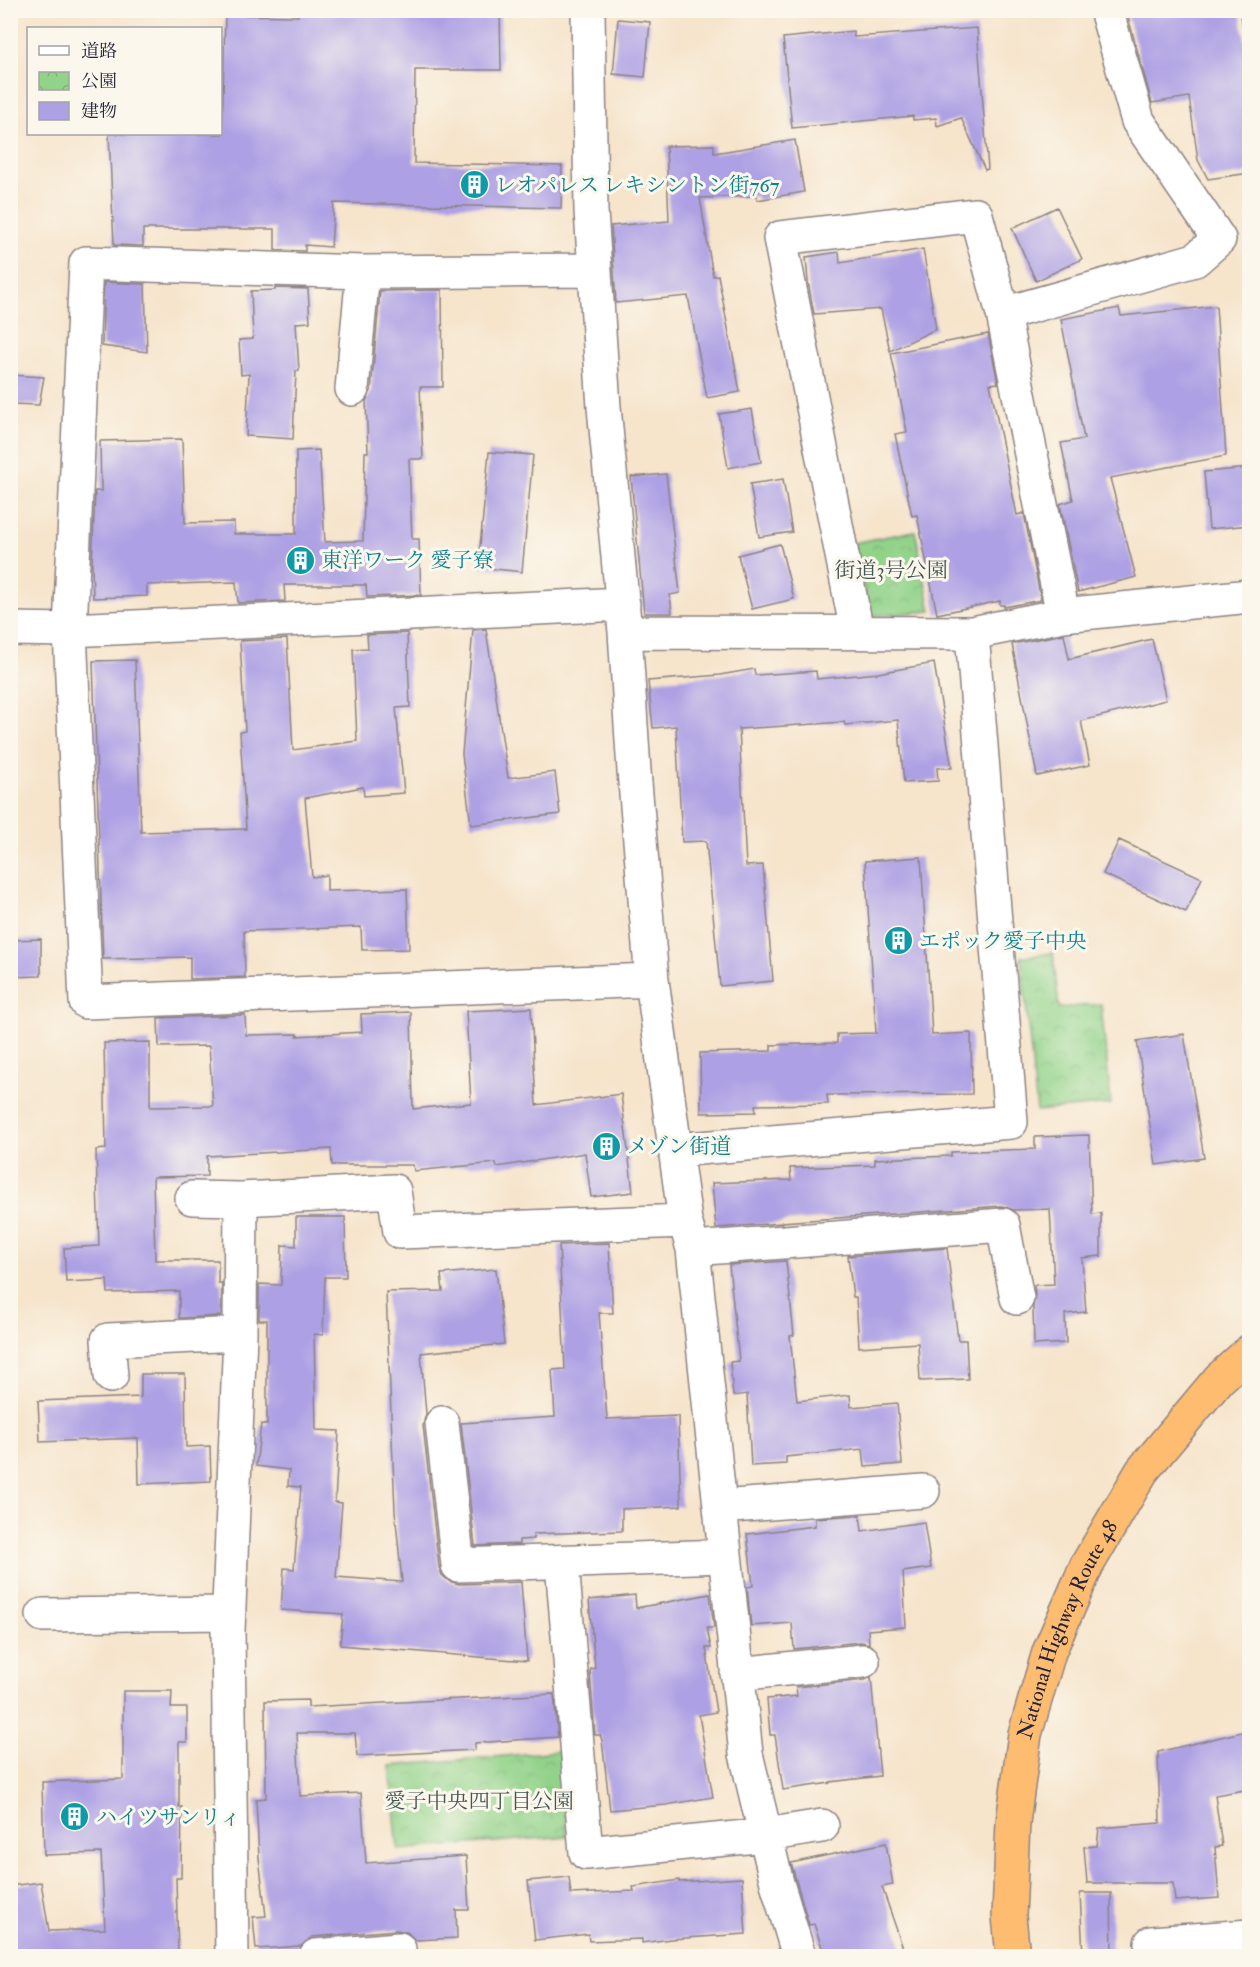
<svg xmlns="http://www.w3.org/2000/svg" width="1260" height="1967" font-family="'IM FELL Double Pica','Noto Serif JP',serif">
  <defs>
    <pattern id="park-crowns" width="20" height="18" patternUnits="userSpaceOnUse" patternTransform="scale(1.5)"><rect width="20" height="18" fill="#92d38a"/><path d="M2 6a3 3 0 1 1 6 0M12 15a3 3 0 1 1 6 0" fill="none" stroke="#7eb578"/></pattern>
  </defs>
  <rect width="100%" height="100%" fill="#fbf7ec"/>
  <filter id="ink" filterUnits="userSpaceOnUse"><feTurbulence type="fractalNoise" baseFrequency=".0167" numOctaves="2"/><feDisplacementMap in="SourceGraphic" scale="12" xChannelSelector="R" yChannelSelector="G"/><feConvolveMatrix kernelMatrix="1 2 1 2 8 2 1 2 1" color-interpolation-filters="sRGB"/></filter>
  <filter id="wash" filterUnits="userSpaceOnUse"><feTurbulence type="fractalNoise" baseFrequency=".008" numOctaves="4" result="noise"/><feDisplacementMap in="SourceGraphic" scale="24" xChannelSelector="R" yChannelSelector="G"/><feGaussianBlur stdDeviation="1.35" result="paint"/><feColorMatrix in="noise" values="0 0 0 0 0 0 0 0 0 0 0 0 0 0 0 0 0 1.4 0 .05"/><feComposite in="paint" operator="in"/></filter>
  <g filter="url(#wash)">
    <rect width="100%" height="100%" fill="#f6e4cb"/>
    <path fill="url(#park-crowns)" stroke="#5a7a62" stroke-width="1.5" d="M915,531L931,611L870,616L853,543Z
      M1053,953L1059,1008L1101,1004L1111,1104L1037,1111L1021,957Z
      M560,1751L567,1836L398,1850L390,1766Z"/>
    <g id="blocks">
      <path fill="#ada0e4" d="M446,10H500L501,70H415L414,163L562,166L561,208L334,203L331,247L305,245V251L275,250V229H143V246L114,245L109,134H222L225,15L298,16V13L446,16Z
        M1126,10H1240L1250,72V173L1208,179L1198,160L1189,97L1152,103Z
        M618,19L650,22L645,77L613,74Z
        M977,28L988,169L985,170L961,118L937,126L936,118L913,120V116L792,128L783,38L853,31L854,37Z
        M795,140L804,192L757,200V196L700,198L713,276L718,275L740,392L707,398L688,296L616,303L611,226L669,221L666,146L714,145V153Z
        M1057,207L1082,259L1036,281L1012,228Z
        M923,249L936,329L890,351L881,309L814,314L808,282L806,257L839,252L840,263Z
        M104,282L145,284L147,352L102,346Z
        M275,288L308,289L310,322L296,323L299,371H296L293,439L246,436L249,374L241,375L239,340L253,339L251,291L275,290Z
        M442,290L443,387H420L423,459H409L412,539H419L421,595L367,597L366,585H284L285,601L238,603L236,582L147,585V596L93,598L92,566L95,491H101L100,441L182,439L185,523L234,522V534H296V451L319,450L325,542L363,541L365,452H368L366,401L371,391L380,291Z
        M1216,306L1226,456L1110,478L1136,577L1078,592L1060,504L1073,500L1061,443L1084,439L1061,319L1119,308L1121,316Z
        M988,334L998,383L990,384L1017,515L1024,513L1041,600L1004,607V605H1000V601L937,614L917,515L912,516L895,434L907,432L891,353Z
        M10,375L44,377L39,405L10,404Z
        M752,409L761,462L728,468L719,414Z
        M489,452L533,455L522,572L478,567Z
        M1250,468V525L1209,529L1204,472Z
        M666,474L680,593L670,595L672,613H644L631,477Z
        M783,479L792,532L759,537L750,484Z
        M780,544L794,599L752,609L738,555Z
        M486,629L508,778L555,772L560,814L471,825L462,754L473,630Z
        M407,633L410,707L396,708L404,793L364,796L363,787L305,798L312,877L327,875V891L407,889L409,949L362,950L361,927L244,931L245,977L190,979V957L103,959L93,661L135,660L141,832L246,829L240,732L245,731L240,641L287,639L293,750L357,741L353,649L368,648L367,635Z
        M1064,634L1069,659L1152,639L1166,700L1081,721L1090,765L1037,776L1012,644Z
        M934,663L952,768H937L938,781L904,783L898,720L845,725L844,722L739,729L746,866L763,865L773,981L720,986L706,841L682,842L676,726L653,728L648,681L720,675L754,669L755,675L816,671L817,679L878,673Z
        M1119,840L1202,878L1186,912L1103,874Z
        M921,857L932,1035L971,1033L972,1094L827,1095L828,1104L755,1105L756,1112L701,1113L700,1053L771,1051V1045L837,1043V1034L876,1033L865,861Z
        M41,939V976L10,977V940Z
        M531,1008L536,1105L621,1094L633,1192L591,1197L585,1153L497,1167L496,1163L414,1171L413,1165H332L331,1149L207,1156V1176L153,1177L155,1260H218V1283H222L221,1316L179,1318V1291L108,1293L107,1280L66,1282L64,1248L99,1246L96,1150L106,1149L104,1043L150,1042V1107L213,1106L209,1046L159,1047L158,1018L245,1015L246,1035L297,1034V1036L362,1032L361,1014L411,1012L413,1109L471,1103L466,1011Z
        M1184,1034L1204,1158L1156,1165L1137,1041Z
        M1089,1135L1092,1214L1101,1213V1256L1082,1258L1086,1312L1065,1314L1066,1343L1034,1345L1033,1307L1035,1295L1034,1285L1054,1284L1050,1209L1014,1210L1002,1206L782,1222V1223L716,1228L712,1183L791,1180L790,1168L875,1165V1159L951,1156V1152L1035,1149V1137Z
        M296,1217H345L346,1277H325L323,1335L314,1334L316,1430L339,1431L335,1502L342,1503L336,1577L402,1582L395,1511L386,1292L443,1291L441,1274L496,1269L504,1344L421,1353L426,1414L423,1425L439,1567L442,1575L449,1581L459,1584L521,1582L527,1661L340,1645L343,1614L281,1610L284,1568L294,1569L301,1487L288,1486L289,1470L256,1466L261,1424L267,1425V1320H259V1284L281,1285L282,1245L296,1246Z
        M609,1243L613,1313H599L607,1419L678,1416L681,1506L622,1509V1531L533,1534L534,1539L519,1540V1544L475,1546L461,1423L555,1417L552,1370L565,1369L559,1245Z
        M947,1248L958,1340H966L968,1379L920,1381L918,1343L859,1347L856,1297H853L848,1256Z
        M786,1261L794,1335L790,1336L797,1401L850,1395L851,1407L897,1403L902,1464L865,1467L863,1449L786,1457V1464L751,1466L747,1394L733,1396L730,1362L739,1361L729,1265Z
        M141,1374H185L186,1447L210,1446L211,1481L139,1484L138,1438L40,1442L38,1401L141,1397Z
        M860,1515L862,1531L924,1522L931,1568L903,1572L906,1627L868,1630L869,1644L861,1642L794,1649L792,1623L751,1626L747,1587L753,1586L747,1534L815,1526V1518Z
        M710,1594L714,1628H707L711,1648H706L716,1712L699,1715L713,1797L666,1805L610,1810L602,1740L600,1735H595L590,1672L591,1669L595,1668L589,1600L635,1595L636,1608Z
        M871,1677L880,1776L830,1782V1783L783,1790L775,1735H770L767,1699L797,1696L796,1687L865,1680Z
        M123,1691H172L171,1708H187V1742H179V1807H182L181,1878H176L178,1955L10,1956V1886L41,1882L49,1931L105,1929L101,1853L44,1855L42,1782L123,1779Z
        M554,1694L558,1737L475,1743V1750L357,1756L355,1733H297L300,1796L361,1793L366,1863L466,1856L469,1910H456L457,1938L415,1940L407,1932L397,1930L312,1937L301,1946L256,1949L253,1917L266,1916L259,1858L256,1799L266,1798L265,1701L308,1700V1707Z
        M1250,1730V1789L1215,1795L1222,1846L1215,1847L1219,1898L1175,1901L1173,1883H1087L1084,1847L1097,1846L1099,1828L1160,1823L1158,1752Z
        M886,1843L893,1885L882,1887L903,1948L879,1956H825L814,1924L809,1925L791,1863Z
        M569,1877L571,1894L634,1891L633,1887L679,1880V1882L742,1878L746,1934L671,1939L642,1943V1939L589,1941L588,1934L535,1940L528,1881Z
        M1080,1893H1111L1112,1956H1083Z"/>
    </g>
  </g>
  <g filter="url(#ink)">
    <use href="#blocks" fill-opacity="0" stroke="#8c8383" stroke-width="1.5"/>
    <g fill="none" stroke-linecap="round" stroke-linejoin="round">
      <defs>
        <path id="minor" d="M588,10L591,211L604,407L625,632L634,771L652,980L685,1221L693,1249L746,1754L777,1883L799,1956
          M594,270L363,272L86,263L70,630L623,604
          M1003,314L1195,260L1219,239L1138,121L1107,13
          M352,389L363,272
          M10,629L70,630L86,1002L652,980
          M625,632L972,633L1063,615L1250,596
          M857,632L780,238L976,215L1003,314L1063,615
          M675,1150L1011,1122L972,633
          M192,1198L241,1199
          M693,1249L1003,1225L1017,1298
          M111,1376L108,1340L240,1334
          M442,1423L458,1565L724,1556
          M720,1507L923,1491
          M562,1563L586,1853L766,1835L822,1826
          M43,1615L229,1613
          M737,1674L863,1661
          M1151,1943L1250,1936
          M232,1956L228,1631L240,1334L241,1199L394,1191L400,1232L685,1221
          M316,1956L399,1949"/>
        <g id="highway">
          <path id="s1" d="M1013,1956L1009,1916L1013,1822L1025,1734L1049,1652L1087,1565L1142,1471L1219,1379L1250,1351"/>
        </g>
      </defs>
      <use href="#minor" stroke="#8c8383" stroke-width="36"/>
      <use href="#highway" stroke="#8c8383" stroke-width="36"/>
      <use href="#minor" stroke="#fff" stroke-width="33"/>
      <use href="#highway" stroke="#febc70" stroke-width="33"/>
    </g>
  </g>
  <defs>
    <symbol id="building-disc" viewBox="-11 -11 22 22"><circle r="9.5" fill="#0f9aa8" stroke="#fbf7ec"/><path d="M-4-6H4V6H1V3H-1V6H-4ZM-2.5-4.3h1.7v1.8h-1.7ZM.8-4.3h1.7v1.8H.8ZM-2.5-1h1.7V.8h-1.7ZM.8-1h1.7V.8H.8Z" fill="#fff"/></symbol>
  </defs>
  <g fill-rule="evenodd">
    <use href="#building-disc" x="458" y="168" width="33" height="33"/>
    <use href="#building-disc" x="284" y="544" width="33" height="33"/>
    <use href="#building-disc" x="882" y="924" width="33" height="33"/>
    <use href="#building-disc" x="590" y="1130" width="33" height="33"/>
    <use href="#building-disc" x="58" y="1800" width="33" height="33"/>
  </g>
  <g text-anchor="middle" stroke-width="6" stroke-linejoin="round" paint-order="stroke">
    <g font-size="21" fill="#0d838f" stroke="#fbf7ec" text-anchor="start">
      <text x="495" y="192">レオパレス レキシントン街767</text>
      <text x="321" y="567">東洋ワーク 愛子寮</text>
      <text x="919" y="948">エポック愛子中央</text>
      <text x="627" y="1153">メゾン街道</text>
      <text x="96" y="1824">ハイツサンリィ</text>
    </g>
    <g font-size="21" fill="#445753" stroke="#fbf7ec">
      <text x="891" y="577">街道3号公園</text>
      <text x="479" y="1808">愛子中央四丁目公園</text>
    </g>
    <g font-size="21" fill="#22223b" stroke="#fbf7ec">
      <text dy="7" stroke="none"><textPath href="#s1" startOffset="336">National Highway Route 48</textPath></text>
    </g>
  </g>
  <rect width="1260" height="1967" fill="none" stroke="#fbf7ec" stroke-width="36"/>
  <rect x="27" y="27" width="195" height="108" fill="#fbf7ec" stroke="#a4a2a5" stroke-width="1.5"/>
  <rect x="39" y="46" width="30" height="9" fill="#ffffff" stroke="#a4a2a5" stroke-width="1.5"/>
  <text x="81" y="57" font-size="18" fill="#22223b">道路</text>
  <rect x="39" y="72" width="30" height="18" fill="url(#park-crowns)" stroke="#a4a2a5" stroke-width="1.5"/>
  <text x="81" y="87" font-size="18" fill="#22223b">公園</text>
  <rect x="39" y="102" width="30" height="18" fill="#ada0e4" stroke="#a4a2a5" stroke-width="1.5"/>
  <text x="81" y="117" font-size="18" fill="#22223b">建物</text>
</svg>
